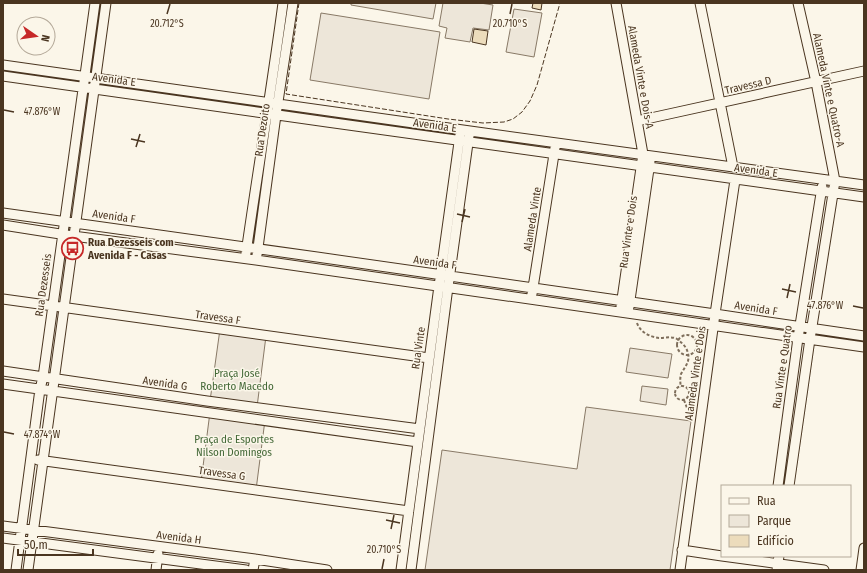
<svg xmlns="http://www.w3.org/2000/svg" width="867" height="573" font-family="'Fira Sans Condensed',sans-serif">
  <rect width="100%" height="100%" fill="#fbf6e9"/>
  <path fill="#ede6d9" stroke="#887966" d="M351,3H436L433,19L351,5Z
    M443,3H480L493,5L489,30L473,28L470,42L445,38L447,28L439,26Z
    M514,9L542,13L534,57L506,52Z
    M321,13L440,32L429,99L310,80Z
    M220,329L266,336L257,407L210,401Z
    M630,348L672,354L668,378L626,372Z
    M642,386L668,389L666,405L640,401Z
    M586,407L691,421L670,570H425L442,450L577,469Z
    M210,412L265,420L256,490L201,482Z"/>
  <path fill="#ecdcbc" stroke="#4a3520" d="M533,3H542L541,10L532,8Z
    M474,29L488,31L486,45L472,42Z"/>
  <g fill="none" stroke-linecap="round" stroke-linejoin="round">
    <defs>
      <path id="street" d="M616,3L643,154L621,306
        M700,3L733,167
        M3,65L470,131L864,185
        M3,76L327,122L864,197
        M637,121L864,71
        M3,213L317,257L715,314L864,336
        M3,225L73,236L256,260L864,347
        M246,253C258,169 272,86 283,3
        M257,255L276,115L293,3
        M532,294L555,148
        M3,299L429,358
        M629,307L650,162
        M3,371L207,401L420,429
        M3,384L418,442
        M38,460L409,511
        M778,486L798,338L822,187
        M789,486L810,339L835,181L816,82L798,3
        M3,526L255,559L327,570
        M3,538L246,570
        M682,550L722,556
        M722,556L824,570
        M16,570L40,389L43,377L95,3
        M28,570L106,3
        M156,570L158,554
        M253,570L255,559
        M401,570L439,286L460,135
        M411,570L448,287L469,136
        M680,570L715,314L735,180
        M777,570L779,556
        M861,570L864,548"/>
    </defs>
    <use href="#street" stroke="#4a3520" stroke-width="11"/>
    <path stroke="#7f6f5c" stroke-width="2" stroke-dasharray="3 2" stroke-linecap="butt" d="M637,323C640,332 650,337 659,338C665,338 672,336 677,339C681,342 684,345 686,348C692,360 686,365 681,374C680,378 680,382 681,387
      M677 345a10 10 0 1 1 20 0a10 10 0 1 1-20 0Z
      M675 393a7 7 0 1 1 14 0a7 7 0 1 1-14 0Z
      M684,400L687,408L692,414"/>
    <use href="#street" stroke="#fbf6e9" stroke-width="9"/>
    <path stroke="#4a3520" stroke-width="1" stroke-dasharray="5 2" stroke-linecap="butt" d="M299,3L286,94L448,119L483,123L504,122L513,119L522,112L530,101L537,85L560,3"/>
  </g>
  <path fill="none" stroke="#4a3520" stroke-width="1.5" d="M167,14L170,4M510,14L512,4M4,110L14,112M131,139L145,142M136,147L140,134M457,214L470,217M462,222L465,209M782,289L796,292M787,298L790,284M853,306L863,308M4,432L14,434M386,520L400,523M391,529L394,515M382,569L384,559"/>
  <defs>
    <symbol id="bus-ring" viewBox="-11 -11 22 22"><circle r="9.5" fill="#fbf6e9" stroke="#c62828" stroke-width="1.5"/><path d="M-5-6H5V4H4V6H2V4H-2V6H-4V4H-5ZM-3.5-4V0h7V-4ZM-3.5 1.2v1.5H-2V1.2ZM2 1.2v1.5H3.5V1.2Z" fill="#c62828"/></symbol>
  </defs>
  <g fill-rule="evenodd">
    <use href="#bus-ring" x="60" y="236" width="25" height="25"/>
  </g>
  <g text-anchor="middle" stroke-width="3" stroke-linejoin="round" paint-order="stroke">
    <g font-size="11" fill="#4a3520" stroke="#fbf6e9">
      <text transform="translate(641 77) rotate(80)" y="4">Alameda Vinte e Dois-A</text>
      <text transform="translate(114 79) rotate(8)" y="4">Avenida E</text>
      <text transform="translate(748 85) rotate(-13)" y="4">Travessa D</text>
      <text transform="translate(829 90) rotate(78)" y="4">Alameda Vinte e Quatro-A</text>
      <text transform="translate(435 125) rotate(8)" y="4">Avenida E</text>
      <text transform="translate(262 130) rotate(-82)" y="4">Rua Dezoito</text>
      <text transform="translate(756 170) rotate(8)" y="4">Avenida E</text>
      <text transform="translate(114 216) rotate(8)" y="4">Avenida F</text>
      <text transform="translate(532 219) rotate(-81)" y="4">Alameda Vinte</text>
      <text transform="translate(628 232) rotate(-82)" y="4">Rua Vinte e Dois</text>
      <text transform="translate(435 262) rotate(8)" y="4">Avenida F</text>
      <text transform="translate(43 285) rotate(-82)" y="4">Rua Dezesseis</text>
      <text transform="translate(756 308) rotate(9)" y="4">Avenida F</text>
      <text transform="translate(218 317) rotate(8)" y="4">Travessa F</text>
      <text transform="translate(418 348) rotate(-82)" y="4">Rua Vinte</text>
      <text transform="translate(782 367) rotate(-82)" y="4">Rua Vinte e Quatro</text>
      <text transform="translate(695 373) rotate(-82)" y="4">Alameda Vinte e Dois</text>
      <text transform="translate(165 383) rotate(8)" y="4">Avenida G</text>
      <text transform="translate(222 473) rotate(8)" y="4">Travessa G</text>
      <text transform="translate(179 537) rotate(7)" y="4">Avenida H</text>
    </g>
    <g font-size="11" font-weight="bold" fill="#4a3520" stroke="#fbf6e9" text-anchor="start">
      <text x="88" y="246">Rua Dezesseis com<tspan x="88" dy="13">Avenida F - Casas</tspan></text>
    </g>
    <g font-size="11" fill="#436837" stroke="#fbf6e9">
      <text x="237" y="377">Praça José<tspan x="237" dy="13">Roberto Macedo</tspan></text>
      <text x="234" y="443">Praça de Esportes<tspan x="234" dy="13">Nilson Domingos</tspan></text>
    </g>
  </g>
  <g font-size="10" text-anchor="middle" fill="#4a3520" stroke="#fbf6e9" stroke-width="3" stroke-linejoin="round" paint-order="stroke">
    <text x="167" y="27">20.712°S</text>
    <text x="510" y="27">20.710°S</text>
    <text x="42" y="115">47.876°W</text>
    <text x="825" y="309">47.876°W</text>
    <text x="42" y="438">47.874°W</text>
    <text x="384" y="553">20.710°S</text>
  </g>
  <rect width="867" height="573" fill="none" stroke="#4a3520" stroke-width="8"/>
  <rect x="721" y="485" width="130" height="72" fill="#fbf6e9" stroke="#b4a999"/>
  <rect x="729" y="498" width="20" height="6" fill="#fbf6e9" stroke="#b4a999"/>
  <text x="757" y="505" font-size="12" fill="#4a3520">Rua</text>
  <rect x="729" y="515" width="20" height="12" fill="#ede6d9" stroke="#b4a999"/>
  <text x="757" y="525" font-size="12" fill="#4a3520">Parque</text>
  <rect x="729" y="535" width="20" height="12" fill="#ecdcbc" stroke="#b4a999"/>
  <text x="757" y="545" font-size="12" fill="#4a3520">Edifício</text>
  <g transform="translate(36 36) rotate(103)"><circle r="19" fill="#fbf6e9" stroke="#b4a999"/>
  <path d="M0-3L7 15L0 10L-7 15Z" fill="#c62828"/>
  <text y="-6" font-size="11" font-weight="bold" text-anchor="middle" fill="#4a3520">N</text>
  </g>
  <path d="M18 549v6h75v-6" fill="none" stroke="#4a3520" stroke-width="2"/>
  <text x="24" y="549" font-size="12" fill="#4a3520" stroke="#fbf6e9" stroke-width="3" paint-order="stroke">50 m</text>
</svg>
